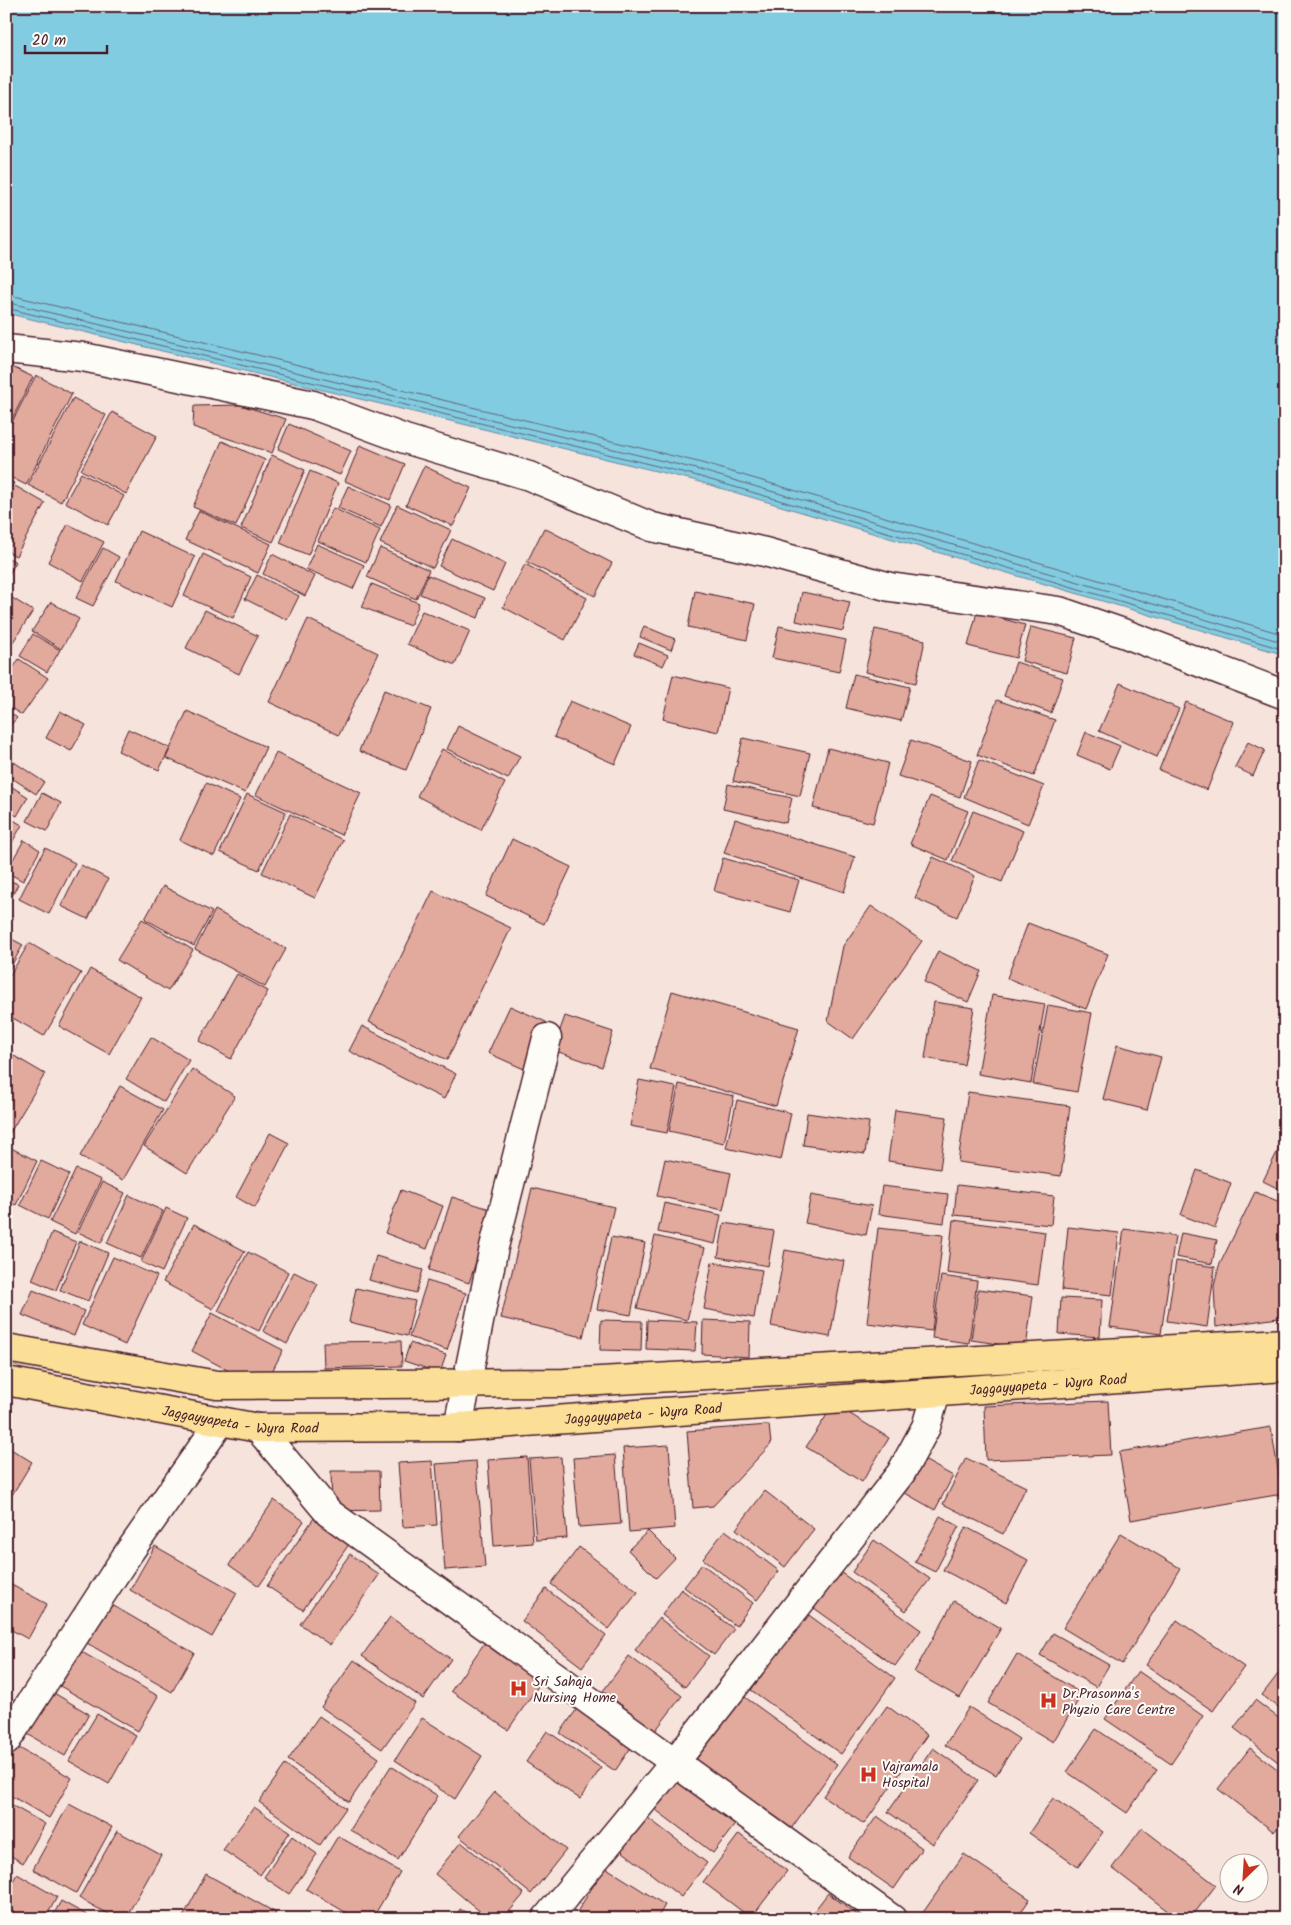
<svg xmlns="http://www.w3.org/2000/svg" width="1291" height="1925" font-family="Kalam,sans-serif">
  <rect width="100%" height="100%" fill="#f5e3dc"/>
  <filter id="ink" filterUnits="userSpaceOnUse"><feTurbulence type="fractalNoise" baseFrequency=".02" numOctaves="2"/><feDisplacementMap in="SourceGraphic" scale="10" xChannelSelector="R" yChannelSelector="G"/><feConvolveMatrix kernelMatrix="1 2 1 2 8 2 1 2 1" color-interpolation-filters="sRGB"/></filter>
  <g filter="url(#ink)">
    <path fill="#82cce2" stroke="#6c8799" d="M6,6H1285V655L693,480L6,313Z"/>
    <g fill="none" stroke-linecap="round" stroke-linejoin="round">
      <path stroke="#606474" stroke-width="1" d="M6,294L698,462L1285,635
        M6,302L696,469L1285,643
        M6,308L694,475L1285,650"/>
    </g>
    <path fill="#e2a99d" stroke="#4a1f2b" d="M6,364L33,377L6,431Z
      M36,375L72,394L26,485L6,475V434Z
      M73,398L106,415L61,502L28,485Z
      M240,405L286,419L272,453L193,427L194,406Z
      M112,412L157,436L126,494L81,470Z
      M289,424L351,451L340,475L278,449Z
      M222,441L265,460L236,526L193,507Z
      M360,445L405,464L390,500L345,481Z
      M272,455L305,470L273,542L241,528Z
      M424,466L471,488L453,526L406,505Z
      M310,471L338,483L308,555L280,543Z
      M81,473L124,496L108,525L65,502Z
      M6,479L14,483L6,498Z
      M15,486L45,503L16,556L6,551V503Z
      M348,486L391,505L381,527L338,508Z
      M397,505L451,530L433,568L380,543Z
      M333,508L380,530L366,562L318,541Z
      M199,511L271,544L258,573L185,540Z
      M68,524L104,542L83,581L48,562Z
      M544,528L612,563L595,596L527,562Z
      M139,531L195,557L172,607L116,581Z
      M452,539L505,564L493,591L439,566Z
      M317,544L364,565L353,589L306,569Z
      M103,548L119,557L93,606L76,598Z
      M380,548L429,570L416,599L367,577Z
      M203,554L251,577L233,618L184,596Z
      M272,554L315,576L305,596L263,574Z
      M6,557L16,562L6,580Z
      M525,564L587,598L565,640L503,607Z
      M257,575L299,596L287,620L245,599Z
      M428,575L485,598L478,618L420,594Z
      M372,584L419,603L410,626L362,607Z
      M695,591L755,604L747,640L688,627Z
      M802,592L850,602L843,631L796,621Z
      M6,594L33,611L11,645L6,642Z
      M51,602L79,619L61,649L32,631Z
      M205,610L258,636L239,674L186,648Z
      M422,611L470,631L455,665L407,644Z
      M977,612L1025,625L1016,658L968,646Z
      M308,619L378,653L339,735L269,702Z
      M644,626L675,639L671,650L640,637Z
      M779,626L846,640L839,672L772,658Z
      M1031,627L1076,638L1067,673L1022,661Z
      M875,629L925,640L916,683L865,672Z
      M33,634L60,650L47,672L20,656Z
      M639,643L668,655L663,666L634,654Z
      M19,659L48,678L22,715L6,705V679Z
      M1016,662L1063,678L1051,713L1004,696Z
      M854,674L910,687L901,721L846,708Z
      M673,675L728,688L718,732L663,719Z
      M1120,683L1179,709L1157,757L1099,731Z
      M384,690L431,709L406,770L359,751Z
      M997,700L1055,720L1034,776L977,755Z
      M570,701L631,727L615,764L554,737Z
      M1186,702L1234,722L1207,790L1159,770Z
      M6,709L17,718L6,730Z
      M60,711L86,725L71,751L46,738Z
      M187,711L266,747L245,793L166,758Z
      M458,726L520,756L508,779L447,749Z
      M128,729L170,748L159,770L118,751Z
      M1086,732L1120,746L1110,769L1077,755Z
      M743,738L810,753L800,796L733,781Z
      M911,740L972,761L960,797L898,776Z
      M1248,742L1265,750L1253,776L1235,767Z
      M828,748L888,763L873,823L813,808Z
      M442,749L505,783L481,830L417,796Z
      M276,753L361,793L341,835L256,795Z
      M11,760L44,782L36,794L6,774V768Z
      M979,760L1044,786L1028,824L964,797Z
      M6,783L28,797L17,816L6,810Z
      M206,783L240,799L214,856L180,840Z
      M728,784L792,798L786,823L723,809Z
      M42,793L61,803L47,831L27,821Z
      M247,794L286,812L259,870L220,852Z
      M930,796L968,811L948,860L910,844Z
      M973,811L1023,831L1002,882L952,861Z
      M290,814L343,840L315,898L262,873Z
      M6,816L22,825L10,846L6,844Z
      M735,819L855,857L844,892L724,853Z
      M512,839L571,867L544,924L486,896Z
      M24,840L40,850L23,881L6,872Z
      M45,848L75,863L49,914L19,899Z
      M933,857L975,876L957,917L915,898Z
      M723,858L799,880L790,912L714,891Z
      M81,865L108,879L88,919L61,906Z
      M6,879L18,884L6,909Z
      M163,886L212,912L194,946L145,919Z
      M433,891L511,928L447,1060L369,1022Z
      M871,906L922,941L853,1039L828,1021L843,946Z
      M215,910L286,949L265,987L195,949Z
      M142,919L193,950L168,991L117,960Z
      M1028,923L1108,954L1086,1009L1007,978Z
      M6,936L23,945L6,975Z
      M29,943L81,973L44,1036L6,1014V982Z
      M938,951L981,971L968,1002L924,982Z
      M90,969L141,997L109,1054L59,1026Z
      M237,974L268,991L231,1059L199,1041Z
      M672,991L799,1028L776,1106L650,1069Z
      M992,995L1045,1004L1031,1083L978,1074Z
      M934,1002L974,1008L964,1065L925,1058Z
      M1048,1005L1092,1013L1077,1092L1033,1084Z
      M510,1006L546,1022L524,1069L488,1053Z
      M565,1016L613,1032L602,1067L553,1050Z
      M362,1026L456,1074L444,1099L349,1051Z
      M151,1037L189,1060L164,1102L126,1079Z
      M1117,1045L1161,1057L1147,1110L1103,1099Z
      M9,1053L45,1074L8,1136L6,1135V1057Z
      M192,1069L235,1096L187,1173L144,1146Z
      M639,1080L676,1087L667,1133L630,1126Z
      M679,1084L734,1096L724,1143L669,1131Z
      M120,1086L163,1110L123,1180L80,1156Z
      M968,1092L1070,1106L1061,1176L958,1162Z
      M737,1100L791,1113L781,1160L726,1148Z
      M895,1110L947,1117L940,1169L888,1161Z
      M807,1113L869,1122L865,1154L803,1145Z
      M270,1133L289,1143L255,1208L236,1197Z
      M1285,1136V1192L1263,1181Z
      M9,1147L37,1161L16,1205L6,1200V1152Z
      M665,1159L731,1173L723,1210L657,1196Z
      M41,1161L69,1174L48,1219L20,1205Z
      M76,1169L101,1180L75,1234L50,1222Z
      M1197,1170L1231,1183L1215,1228L1181,1215Z
      M102,1182L125,1193L101,1243L78,1232Z
      M957,1185L1054,1196L1051,1225L954,1215Z
      M882,1186L948,1194L944,1223L878,1214Z
      M532,1188L614,1207L583,1337L501,1318Z
      M401,1190L443,1206L427,1249L385,1233Z
      M1255,1192L1285,1204V1317L1216,1327L1214,1286L1219,1266Z
      M129,1195L163,1211L141,1258L107,1243Z
      M811,1195L872,1206L866,1235L805,1223Z
      M452,1197L493,1210L469,1283L429,1270Z
      M664,1203L721,1215L715,1244L658,1232Z
      M166,1208L187,1218L162,1272L141,1262Z
      M953,1220L1045,1232L1038,1285L947,1273Z
      M724,1223L774,1231L768,1266L718,1257Z
      M194,1224L245,1251L213,1309L163,1282Z
      M1068,1227L1119,1233L1112,1295L1062,1290Z
      M878,1228L943,1235L932,1331L867,1323Z
      M1124,1229L1175,1236L1161,1334L1110,1327Z
      M52,1232L76,1242L56,1290L32,1280Z
      M1181,1233L1217,1240L1212,1264L1176,1257Z
      M655,1236L705,1248L687,1320L637,1308Z
      M611,1237L645,1243L631,1315L597,1309Z
      M80,1241L108,1253L88,1301L60,1290Z
      M785,1250L844,1261L830,1337L771,1326Z
      M248,1252L288,1272L259,1331L218,1311Z
      M376,1256L423,1270L416,1293L369,1280Z
      M113,1257L157,1276L125,1345L82,1325Z
      M1176,1261L1215,1267L1207,1327L1167,1321Z
      M712,1262L762,1270L754,1318L704,1309Z
      M294,1272L318,1284L287,1344L263,1331Z
      M941,1276L977,1281L969,1343L932,1338Z
      M427,1281L466,1293L447,1350L409,1337Z
      M356,1288L415,1301L407,1336L349,1322Z
      M978,1289L1033,1296L1026,1348L971,1340Z
      M33,1290L84,1311L74,1336L22,1315Z
      M1061,1298L1102,1300L1100,1337L1059,1334Z
      M212,1313L283,1350L263,1389L192,1351Z
      M601,1320L642,1321L641,1351L600,1350Z
      M647,1320L697,1322L695,1351L646,1349Z
      M703,1320L750,1322L749,1357L702,1354Z
      M401,1341L402,1366L324,1368L323,1342Z
      M410,1343L446,1355L440,1373L404,1361Z
      M1108,1401L1111,1455L986,1460L984,1406Z
      M834,1404L889,1438L862,1482L806,1447Z
      M769,1425L771,1444L713,1506L693,1508L687,1431Z
      M1271,1427L1282,1494L1131,1520L1119,1452Z
      M669,1445L675,1528L629,1532L623,1448Z
      M6,1446L32,1462L6,1505Z
      M615,1455L621,1524L579,1527L573,1458Z
      M917,1456L953,1476L935,1510L898,1489Z
      M527,1457L533,1543L494,1546L488,1460Z
      M561,1457L567,1538L536,1540L529,1459Z
      M966,1458L1026,1487L1003,1534L943,1504Z
      M432,1461L437,1525L403,1527L398,1463Z
      M476,1461L485,1567L445,1570L436,1464Z
      M331,1471H379L380,1510L332,1511Z
      M765,1491L814,1529L785,1567L736,1529Z
      M274,1500L304,1521L259,1586L229,1565Z
      M316,1515L352,1540L303,1610L267,1586Z
      M940,1516L959,1526L935,1572L915,1562Z
      M966,1527L1028,1560L1006,1603L943,1570Z
      M725,1530L779,1571L757,1600L703,1559Z
      M648,1531L675,1558L656,1578L628,1550Z
      M1121,1533L1180,1568L1122,1664L1063,1628Z
      M874,1540L930,1579L906,1611L852,1572Z
      M155,1546L237,1593L212,1637L130,1590Z
      M579,1547L638,1592L609,1629L551,1584Z
      M350,1554L379,1575L330,1645L300,1624Z
      M702,1564L753,1603L736,1626L684,1587Z
      M840,1572L921,1630L895,1666L814,1608Z
      M6,1582L47,1604L28,1639L6,1627Z
      M546,1589L606,1635L582,1667L522,1621Z
      M681,1589L734,1629L714,1655L662,1615Z
      M954,1601L1001,1628L960,1698L914,1672Z
      M107,1602L194,1653L172,1692L85,1642Z
      M806,1613L895,1678L841,1754L751,1690Z
      M390,1617L451,1659L423,1699L362,1656Z
      M659,1618L709,1656L685,1687L635,1650Z
      M1177,1620L1244,1667L1213,1711L1146,1665Z
      M1053,1633L1109,1665L1096,1687L1040,1655Z
      M490,1635L547,1673L508,1730L451,1691Z
      M80,1651L158,1696L138,1731L60,1686Z
      M1017,1654L1082,1694L1053,1742L988,1703Z
      M629,1656L682,1696L655,1731L603,1691Z
      M354,1660L415,1703L382,1749L321,1707Z
      M1285,1665V1712L1262,1695Z
      M1138,1671L1203,1716L1171,1764L1105,1719Z
      M49,1690L89,1714L65,1756L24,1732Z
      M742,1695L837,1764L791,1829L695,1761Z
      M1255,1700L1285,1723V1753L1278,1762L1234,1728Z
      M579,1706L634,1743L615,1771L560,1733Z
      M887,1706L927,1735L864,1824L823,1796Z
      M969,1707L1019,1739L996,1775L945,1745Z
      M97,1714L136,1736L109,1784L69,1761Z
      M319,1716L379,1758L349,1802L288,1760Z
      M422,1718L482,1756L455,1799L395,1760Z
      M1096,1729L1157,1770L1127,1813L1067,1772Z
      M547,1731L601,1768L580,1799L526,1762Z
      M12,1744L72,1778L49,1818L6,1793V1753Z
      M933,1748L978,1780L933,1844L888,1812Z
      M1250,1748L1285,1775V1818L1274,1832L1218,1789Z
      M285,1765L346,1808L320,1845L259,1802Z
      M391,1766L438,1796L398,1860L350,1830Z
      M671,1773L737,1822L713,1853L648,1804Z
      M495,1792L566,1850L531,1894L459,1836Z
      M1053,1798L1103,1832L1078,1867L1029,1833Z
      M6,1802L45,1824L23,1863L6,1853Z
      M69,1804L112,1827L76,1893L33,1869Z
      M254,1807L290,1832L260,1875L223,1850Z
      M643,1814L707,1863L681,1897L618,1848Z
      M877,1816L922,1848L894,1889L848,1857Z
      M1142,1828L1216,1885L1190,1919H1178L1112,1868Z
      M117,1831L161,1855L125,1919H117L79,1898Z
      M739,1834L787,1871L751,1918L703,1882Z
      M292,1836L317,1854L289,1894L264,1877Z
      M338,1836L400,1872L372,1919H357L306,1889Z
      M461,1842L524,1894L503,1919H489L435,1874Z
      M964,1854L1030,1899L1016,1919H928L922,1914Z
      M605,1867L665,1905L657,1919H588L577,1912Z
      M17,1874L57,1897L45,1919H6V1893Z
      M206,1874L276,1913L272,1919H182Z
      M828,1893L863,1919H808Z
      M61,1901L94,1919H51Z
      M460,1909L477,1919H455Z
      M1086,1910L1097,1919H1080Z"/>
    <g fill="none" stroke-linecap="round" stroke-linejoin="round">
      <defs>
        <path id="minor" d="M6,349L83,357L313,405L405,439L529,476L652,527L765,552L890,587L1059,611L1123,633L1285,695
          M458,1427L494,1247L547,1038
          M258,1428L329,1513L892,1919
          M6,1741L125,1558L221,1421
          M546,1919L675,1762L901,1473L926,1427L936,1393"/>
        <g id="major">
          <path d="M6,1348L217,1385L564,1383L1285,1343"/>
          <path id="s1" d="M6,1381L258,1428L458,1427L1285,1367"/>
        </g>
      </defs>
      <use href="#minor" stroke="#4a1f2b" stroke-width="31"/>
      <use href="#major" stroke="#4a1f2b" stroke-width="31"/>
      <use href="#minor" stroke="#fdfcf7" stroke-width="28"/>
      <use href="#major" stroke="#fbdf96" stroke-width="28"/>
    </g>
  </g>
  <defs>
    <symbol id="hospital-bare" viewBox="-9 -9 18 18"><path d="M-5-5h3v3.5h4V-5h3V5h-3V1.5h-4V5h-3Z" fill="#c8321e" stroke="#fdfcf7" stroke-width="2.5" paint-order="stroke"/></symbol>
  </defs>
  <g fill-rule="evenodd">
    <use href="#hospital-bare" x="506" y="1676" width="25" height="25"/>
    <use href="#hospital-bare" x="1036" y="1688" width="25" height="25"/>
    <use href="#hospital-bare" x="856" y="1762" width="25" height="25"/>
  </g>
  <g text-anchor="middle" stroke-width="4" stroke-linejoin="round" paint-order="stroke">
    <g font-size="14" fill="#4a1f2b" stroke="#fdfcf7">
      <text dy="5" stroke="none"><textPath href="#s1" startOffset="1048">Jaggayyapeta - Wyra Road</textPath></text>
      <text dy="5" stroke="none"><textPath href="#s1" startOffset="642">Jaggayyapeta - Wyra Road</textPath></text>
      <text dy="5" stroke="none"><textPath href="#s1" startOffset="238">Jaggayyapeta - Wyra Road</textPath></text>
    </g>
    <g font-size="14" fill="#4a1f2b" stroke="#fdfcf7" text-anchor="start">
      <text x="533" y="1686">Sri Sahaja<tspan x="533" dy="16">Nursing Home</tspan></text>
      <text x="1062" y="1698">Dr.Prasonna's<tspan x="1062" dy="16">Phyzio Care Centre</tspan></text>
      <text x="882" y="1771">Vajramala<tspan x="882" dy="16">Hospital</tspan></text>
    </g>
  </g>
  <rect width="1291" height="1925" fill="none" stroke="#fdfcf7" stroke-width="25"/>
  <rect x="12" y="12" width="1266" height="1900" fill="none" stroke="#4a1f2b" stroke-width="2" filter="url(#ink)"/>
  <g transform="translate(1244 1878) rotate(205)"><circle r="24" fill="#fdfcf7" stroke="#b5a4a5"/>
  <path d="M0-4L9 19L0 12L-9 19Z" fill="#c8321e"/>
  <text y="-8" font-size="14" font-weight="bold" text-anchor="middle" fill="#4a1f2b">N</text>
  </g>
  <path d="M25 45v8h82v-8" fill="none" stroke="#4a1f2b" stroke-width="2.5"/>
  <text x="32" y="45" font-size="15" fill="#4a1f2b" stroke="#fdfcf7" stroke-width="4" paint-order="stroke">20 m</text>
</svg>
